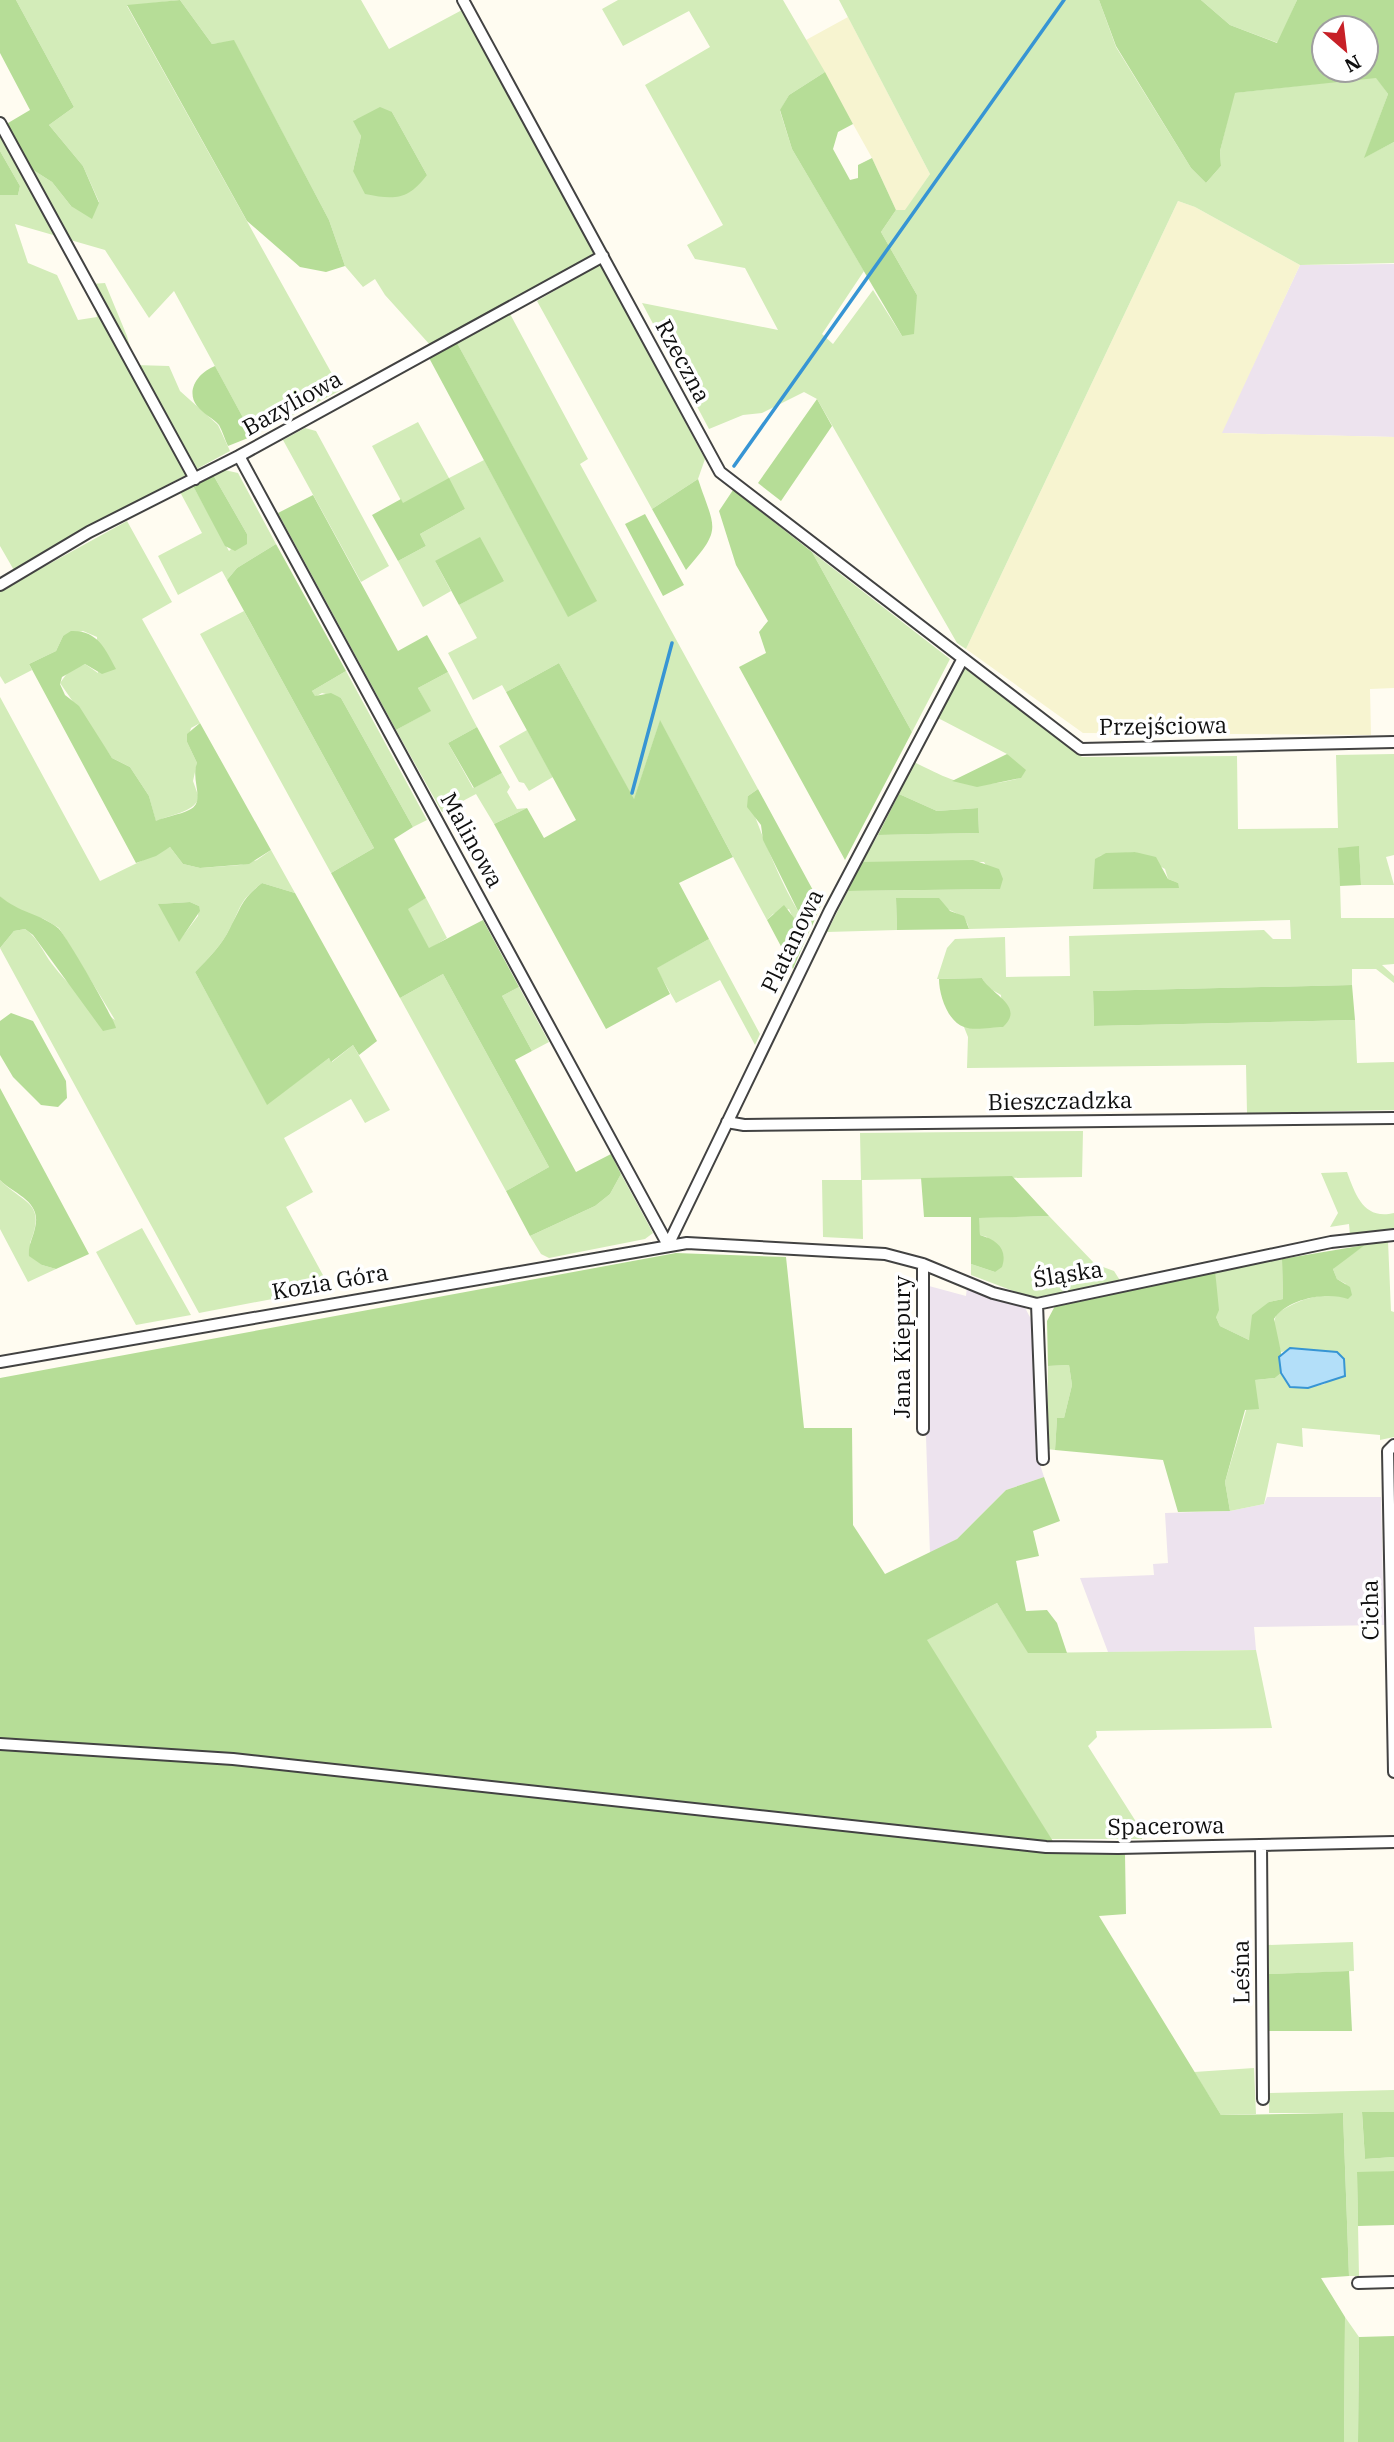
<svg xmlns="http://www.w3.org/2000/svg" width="1394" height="2442" font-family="'IBM Plex Serif',serif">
  <rect width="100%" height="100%" fill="#fffcf1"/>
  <path fill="#ede3ee" d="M1394,264V437L1221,433L1300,265Z
    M929,1286L966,1296L967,1287L1024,1306L1031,1319L1036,1452L1044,1477L1006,1490L957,1539L930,1554L925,1408L929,1407Z
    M1267,1497H1381L1384,1625L1254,1627L1256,1650L1108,1652L1080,1578L1154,1575L1153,1564L1168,1563L1165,1513L1230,1511L1264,1504Z"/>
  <path fill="#f7f4d0" d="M848,17L930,174L905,211L896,210L872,158L806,40Z
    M1178,201L1195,207L1300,265L1222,433L1394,437V688L1370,689L1371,735L1083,733L966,649Z"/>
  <path fill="#d3ecb9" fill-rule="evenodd" d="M16,0H361L389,49L462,10L596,257L431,346L385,295L375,279L363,287L345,266L329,220L234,41L212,44L180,0L127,6L341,390L253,436L174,291L149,318L105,250L15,224L28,263L57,275L78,320L97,317L91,284L105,283L127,336L135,365L169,366L180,391L218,425L230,451L79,533L15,572L0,546V195H18L20,186L0,151V122L30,168L52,182L71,206L99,202L83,166L49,125L74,107ZM392,112L427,175L353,171L361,136L354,120Z
    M618,0H783L825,72L789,95L780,111L792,149L864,271L822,334L833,344L873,290L902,336L917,295L881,232L896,210H905L930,174L839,0H1099L1116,47L1191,168L1206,183L1221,166L1220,151L1234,93L1376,77L1388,94L1365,157L1394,142V263L1300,265L1195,207L1178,201L966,649L957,643L817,399L804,392L762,413L743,415L709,429L642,303L778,330L745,268L695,259L687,245L723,225L645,85L710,47L689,11L623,46L602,9Z
    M1201,0H1297L1278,43L1230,25Z
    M600,264L705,459L698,479L652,509L537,301Z
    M509,312L588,459L580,464L758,789L748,796C755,819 793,918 812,926L804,943L789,909L773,914L767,920L660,721L634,800L559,663L506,692L502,685L473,700L448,653L477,638L459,605L504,580L435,561L451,591L423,607L398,561L426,546L420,534L465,509L403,504L372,446L418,422L449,478L484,460L568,616L596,601L456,341Z
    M305,428L316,431L389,566L361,582L283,440Z
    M220,469L238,473L276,544L237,568L227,580L222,571L178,595L158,556L202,533L180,492L192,484L229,551L247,534L212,473Z
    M127,521L172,602L142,619L200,723L191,728L187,742L197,763L193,781L199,798C192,814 171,813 156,822L149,796L130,767L112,758L60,683L68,672L85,664L98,673L97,637L83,631L63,636L56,651L29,664L32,670L5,684L0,676V591Z
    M812,552L950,659L912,732Z
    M244,611L374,848L331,873L200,634Z
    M964,668L1082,757L1237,756L1238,829L1338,828L1336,755L1394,754V855L1386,857L1394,885H1361L1359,847L1339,848L1341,918H1394V964L1382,965L1394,976V983L1376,969H1352V985L1093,991L1094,1026L1355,1020L1357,1063L1394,1062V1110L1247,1113L1246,1065L967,1068L968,1037L964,1027H1003L1001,995L987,987L982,978L937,979L947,948L955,939L1005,937L1006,977L1070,976L1069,936L1264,930L1273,939H1291L1290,920L969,929C967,906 915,902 896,898L897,930L827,932L848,891L1000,889L984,862H862L878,835L979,833L978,808L937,811L899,794L914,762C960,785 970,790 1021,778L1007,754L938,718ZM1135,852L1165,869L1168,879L1178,883L1099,856Z
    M346,671L427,820L413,827L341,698L322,693L315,697L312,691Z
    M448,672L477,727L448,743L473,788L502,773L510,787L507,792L517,809L527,808L494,824L476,794L442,812L396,730L430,711L418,688Z
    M0,697L100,881L170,847L183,864L200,868L240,865L257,860L271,850L295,893L262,883C239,901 242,905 230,928C222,945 208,959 195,972L267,1104L329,1058L332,1062L353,1045L390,1110L365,1123L351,1099L284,1138L313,1192L286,1207L330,1288L199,1313L0,948L14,931L25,929C38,938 43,952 52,964C70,988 91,1004 115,1020L59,928L44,919L15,910L0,896ZM190,902L199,906L198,916L179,941L159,904Z
    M527,730L553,777L529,791L524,783L519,782L499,746Z
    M426,898L447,938L429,949L407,908Z
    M709,939L760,1034L755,1045L720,980L676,1003L656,968Z
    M443,974L549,1167L506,1191L400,998Z
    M519,987L549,1042L532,1051L502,996Z
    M1083,1131L1082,1177L862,1180L863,1239L823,1237L822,1180H861L860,1133Z
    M1347,1172C1356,1196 1364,1220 1394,1213V1229L1350,1235L1349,1224L1330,1227L1338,1213L1321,1173Z
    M621,1174L653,1233L645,1239L549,1258L541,1254L530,1236L595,1206L610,1194Z
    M0,1180C23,1204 47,1201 30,1243L42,1265L56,1269L28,1282L0,1229Z
    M1049,1216L1095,1264L1114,1271L1121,1282L1032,1298L971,1275V1264L995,1272L987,1237L980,1235L978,1218Z
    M142,1228L191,1315L136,1325L96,1252Z
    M1388,1241L1391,1311L1394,1312V1437L1380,1440V1435L1302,1428L1303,1447L1277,1443L1264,1504L1230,1511L1225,1482L1255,1380L1275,1378L1281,1373C1290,1392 1307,1388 1325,1384L1337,1352L1297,1349L1281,1352L1273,1326L1276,1315C1291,1302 1321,1292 1340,1296L1346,1284L1337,1279L1333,1269L1335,1266L1365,1245Z
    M1282,1259L1283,1299L1269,1302L1249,1340L1220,1326L1216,1317L1215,1270Z
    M1069,1365L1072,1385L1064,1418H1057L1055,1450L1047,1449L1048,1366Z
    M997,1603L1029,1653L1256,1650L1272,1728L1096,1731L1097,1737L1088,1746L1140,1828L1142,1839H1051L926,1640Z
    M1353,1942L1354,1971L1269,1974L1268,1945Z
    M1254,2068L1256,2114L1221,2115L1194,2072Z
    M1394,2090V2112L1362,2113L1365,2159L1394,2157V2171L1357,2173L1359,2276H1349L1343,2113H1269V2093Z
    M1345,2317L1359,2337L1358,2442H1344Z"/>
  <path fill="#b6dd97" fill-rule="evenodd" d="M0,0H16L74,107L49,125L83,166L99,203L92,219L71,206L52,182L30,168L3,126L30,110L0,53Z
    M180,0L212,44L234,40L329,220L345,266L326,272L300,267L247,221L127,5Z
    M1099,0H1201L1230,25L1277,43L1297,0H1394V142L1364,158L1388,94L1376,78L1235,93L1220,151L1221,166L1206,183L1191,168L1116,46ZM1324,28H1366V70H1324Z
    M825,72L853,124L838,132L833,149L850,180L858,178V165L872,158L896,210L881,232L917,295L914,334L902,336L792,149L780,110L789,95Z
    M380,107L392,112L427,175C408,200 395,200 365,194L353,171L361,136L353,121Z
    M0,151L20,186L18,195H0Z
    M456,341L597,601L568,617L428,356Z
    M215,366L253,436L228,446C225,440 223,432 219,425C213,418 203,414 197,406C185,390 199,372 215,366Z
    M817,399L832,426L781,501L758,483Z
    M212,473L247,534V544L235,551L225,546L192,484Z
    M449,478L465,509L420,534L426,546L398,561L372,515L401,499L403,503Z
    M698,479C715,530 723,528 686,570L652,509Z
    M733,490L812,552L912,732L845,860L739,667L766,653L759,632L768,621L736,565L719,511Z
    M313,495L398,651L427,635L448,672L418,688L431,711L396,730L278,513Z
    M645,514L684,585L663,596L625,524Z
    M480,537L504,581L459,605L435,561Z
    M276,544L346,671L312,691L315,696L331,693L341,698L413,827L394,839L426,898L408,909L429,948L483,920L519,987L502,996L532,1051L515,1060L576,1172L611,1154L621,1174L610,1194L595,1206L530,1236L506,1191L549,1167L443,974L400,998L331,873L374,848L227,580L237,568Z
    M71,631C97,630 105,648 116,669L102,674L85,664L62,677L60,684L65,695L79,706L112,758L130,767L149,796L156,821C167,816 179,815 189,810C207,802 190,781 197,763L187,742V734L200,723L271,850L249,864L200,868L183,864L170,847L156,856L136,863L29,664L56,651L63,636Z
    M559,663L634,799L660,720L733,857L679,883L709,939L657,968L670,994L606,1029L494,824L527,808L544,838L576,820L506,692Z
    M477,727L502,773L474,788L448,743Z
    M1007,754L1026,770L1021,778L977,787L952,781Z
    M758,789L821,905L812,926L801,917L763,840L761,825L747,807L748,796Z
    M899,794L937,811L978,808L979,833L878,835Z
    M1359,846L1361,885L1340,886L1338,848Z
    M1135,852L1156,857L1168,879L1178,883L1179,888L1093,889L1095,859L1106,853Z
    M973,860L999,869L1003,879L1000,889L848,891L862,862Z
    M262,883L295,893L377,1041L359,1055L353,1045L331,1062L329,1058L267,1105L195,972C208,959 222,945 230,928C242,906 241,900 262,883Z
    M0,896C19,913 39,913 58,928C65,933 115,1020 116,1028L103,1031L33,935L25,929L14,931L0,948Z
    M896,898H939L950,911L964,916L969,929L897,930Z
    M190,902L199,906L200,911L179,942L158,904Z
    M784,905L794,918L804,943L793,969L767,920Z
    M982,978C990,994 1026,1006 1003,1027C992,1027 974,1031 964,1027C947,1021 939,994 939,979Z
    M1352,985L1355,1020L1094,1026L1093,991Z
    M11,1013L33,1021L66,1081L67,1098L58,1107L41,1105L13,1077L0,1055V1021Z
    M0,1088L89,1254L56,1269L42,1265L29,1256C28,1245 33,1238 35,1228C42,1201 15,1195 0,1180Z
    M1012,1176L1049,1216L979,1218L980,1235C997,1240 1008,1249 1002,1267L995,1272L971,1264V1217H924L921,1178Z
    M1365,1245L1333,1269L1337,1279L1350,1287L1352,1295L1348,1299C1327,1291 1286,1299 1274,1319L1281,1352V1373L1275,1378L1255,1380L1259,1409L1245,1410L1225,1482L1230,1511L1178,1512L1163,1460L1055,1450L1057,1418H1064L1072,1385L1069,1365L1048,1366L1047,1321L1056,1304L1215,1270L1219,1310L1216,1317L1220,1326L1249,1340L1252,1315L1269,1302L1283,1299L1282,1259Z
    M676,1253L786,1257L804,1428H852L853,1525L885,1574L957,1539L1006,1490L1044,1477L1060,1521L1033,1531L1039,1556L1016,1561L1026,1611L1047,1610L1057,1623L1067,1653H1028L997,1603L927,1640L1061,1854H1125L1126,1914L1099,1916L1221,2115L1343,2113L1349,2276L1321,2278L1345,2317L1344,2442H0V1378Z
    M1349,1971L1352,2031H1269V1974Z
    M1362,2112H1394V2157L1365,2159Z
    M1394,2171V2225L1358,2226L1357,2172Z
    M1394,2336V2442H1358L1359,2337Z"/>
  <path fill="#b3dff9" stroke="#3795d4" stroke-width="2" d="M1290,1348L1337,1352L1344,1359L1345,1376L1308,1388L1290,1387L1281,1373L1279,1357Z"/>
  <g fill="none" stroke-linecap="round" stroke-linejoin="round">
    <path stroke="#3795d4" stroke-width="3.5" d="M734,466L1064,0
      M632,793L672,643"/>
    <defs>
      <path id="minor" d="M463,0L720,472L1081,749L1394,742
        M0,123L195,479
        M239,456L668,1245
        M0,585L89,532L239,456L603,256
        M727,1122L744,1125L1394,1118
        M668,1245L830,910L962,660
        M923,1264V1429
        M1037,1304L1043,1459
        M0,1362L687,1243L885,1254L923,1264L993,1293L1037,1304L1331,1242L1394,1235
        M1394,1445L1388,1451L1394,1772
        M0,1744L233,1759L1046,1847L1118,1848L1394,1842
        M1261,1845L1263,2099
        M1358,2283L1394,2282"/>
    </defs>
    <use href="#minor" stroke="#424242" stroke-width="14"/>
    <use href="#minor" stroke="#fff" stroke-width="10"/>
  </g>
  <g text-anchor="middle" stroke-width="7" stroke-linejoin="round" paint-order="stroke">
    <g font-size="23" fill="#0f0f0f" stroke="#fff">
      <text transform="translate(683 361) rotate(62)" y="8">Rzeczna</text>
      <text transform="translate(292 403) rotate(-29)" y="8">Bazyliowa</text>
      <text transform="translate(1163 726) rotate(-1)" y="8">Przejściowa</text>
      <text transform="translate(472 840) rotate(61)" y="8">Malinowa</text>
      <text transform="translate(792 941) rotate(-64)" y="8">Platanowa</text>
      <text transform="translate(1060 1101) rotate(-1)" y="8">Bieszczadzka</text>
      <text transform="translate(1068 1274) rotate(-9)" y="8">Śląska</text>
      <text transform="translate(330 1282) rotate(-10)" y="8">Kozia Góra</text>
      <text transform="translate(902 1347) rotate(-90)" y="8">Jana Kiepury</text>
      <text transform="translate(1370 1610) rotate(-91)" y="8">Cicha</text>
      <text transform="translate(1166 1826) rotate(-1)" y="8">Spacerowa</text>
      <text transform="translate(1241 1972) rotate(-91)" y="8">Leśna</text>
    </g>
  </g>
  <g transform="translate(1345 49) rotate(152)"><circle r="33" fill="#ffffff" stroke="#9f9f9f" stroke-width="2"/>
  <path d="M0-5L12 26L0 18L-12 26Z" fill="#c72027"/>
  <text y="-10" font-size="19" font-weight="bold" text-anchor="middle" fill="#0f0f0f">N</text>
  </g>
</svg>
